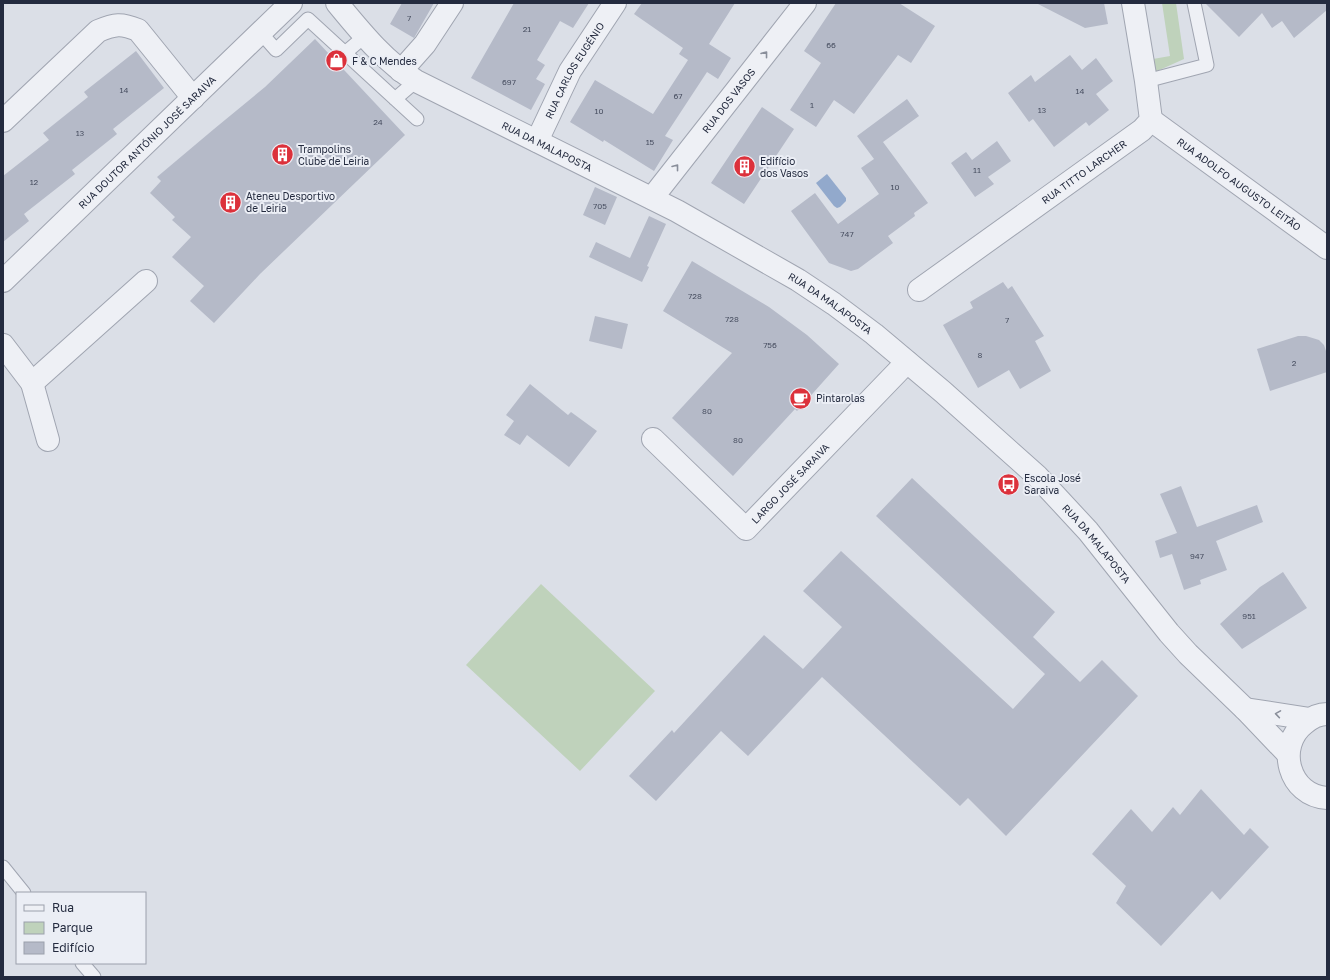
<svg xmlns="http://www.w3.org/2000/svg" width="1330" height="980" font-family="'Golos Text',sans-serif">
  <rect width="100%" height="100%" fill="#dbdfe7"/>
  <path fill="#bfd2bb" d="M1162,3H1176L1184,59L1155,72L1153,59L1170,56Z
    M541,584L655,691L580,771L466,665Z"/>
  <path fill="#92a9cc" d="M827,174L846,198V201L840,207L837,208L834,206L816,183Z"/>
  <path fill="#b5bac8" d="M402,3H434L414,38L390,24Z
    M514,3H589L573,28L560,21L537,60L545,65L536,79L545,84L531,110L471,78Z
    M642,3H735L709,44L731,58L718,79L707,72L665,136L673,140L654,171L604,140L603,142L570,122L595,80L653,114L688,60L679,54L683,48L634,14Z
    M836,3H899L935,26L911,63L898,55L854,114L834,100L816,127L790,110L821,63L804,51Z
    M1036,3H1104L1108,24L1085,28Z
    M1205,3H1327V10L1294,38L1282,21L1272,28L1262,13L1239,37Z
    M315,39L405,135L260,274L214,323L190,301L204,286L172,257L191,237L172,220L175,217L150,193L161,181L157,177L214,129L265,87Z
    M136,51L164,88L113,129L117,134L72,170L75,174L24,214L29,221L3,242V176L49,140L43,133L88,97L84,92Z
    M1070,55L1082,70L1096,58L1113,81L1096,94L1109,110L1089,126L1086,122L1054,147L1033,119L1029,122L1008,93L1031,75L1035,82Z
    M907,99L919,116L883,142L928,203L914,213L915,216L888,236L893,243L858,269L851,271L829,263L791,211L815,193L838,224L879,194L861,168L874,159L857,136Z
    M762,107L794,129L744,204L711,183Z
    M997,141L1011,161L988,177L994,184L975,197L951,163L966,152L972,160Z
    M595,187L617,197L605,225L583,215Z
    M649,216L666,224L647,266L649,267L642,282L589,257L596,242L630,258Z
    M692,261L769,307L807,335L839,364L797,411L795,409L733,476L672,418L732,353L663,311Z
    M1003,282L1008,289L1012,286L1044,336L1035,341L1051,371L1020,389L1009,370L978,388L943,325L973,308L970,302Z
    M595,316L628,324L622,349L589,341Z
    M1298,336H1306L1319,340L1324,345L1327,354V372L1270,391L1257,349Z
    M530,384L568,415L571,412L597,431L569,467L527,435L520,445L504,435L514,421L506,415Z
    M912,478L1055,612L1033,637L1080,682L1102,660L1138,696L1006,836L968,798L960,806L822,677L748,756L721,731L656,801L629,776L672,730L674,733L764,635L803,669L842,627L803,591L841,551L1013,709L1045,674L876,516Z
    M1181,486L1197,527L1257,505L1263,522L1216,541L1227,570L1200,580L1201,584L1184,590L1172,554L1160,558L1155,541L1177,533L1160,494Z
    M1283,572L1307,608L1242,649L1220,624L1260,587Z
    M1201,789L1244,835L1250,828L1269,847L1220,900L1212,891L1161,946L1116,903L1126,886L1092,854L1131,809L1152,832L1173,807L1180,815Z"/>
  <g fill="none" stroke-linecap="round" stroke-linejoin="round">
    <defs>
      <path id="service" d="M261,33L276,50L308,19L417,119
        M345,53L365,36
        M1146,81L1207,65L1194,3
        M395,99L416,81
        M3,867L24,893
        M82,963L94,977"/>
      <g id="minor">
        <path d="M401,71L425,44L452,3"/>
        <path id="s1" d="M1151,120L1327,248"/>
        <path d="M3,121L98,31C115,24 121,23 138,30L193,98"/>
        <path id="s2" d="M537,141L570,71L615,3"/>
        <path id="s3" d="M652,198L805,3"/>
        <path id="s4" d="M3,281L291,3"/>
        <path id="s5" d="M919,290L1142,130L1151,120L1146,81L1133,3"/>
        <path d="M3,345L32,383L48,440"/>
        <path d="M32,383L146,281"/>
        <path id="s6" d="M653,439L746,529L907,362"/>
      </g>
      <g id="tertiary">
        <path id="s7" d="M337,3C361,32 384,61 416,81L677,211L798,280L834,304L874,334L943,392L1037,476L1088,531L1169,633L1188,654L1245,709L1288,754"/>
        <path d="M1245,709L1310,719"/>
        <path d="M1327,714C1319,714 1311,718 1305,723C1275,746 1289,796 1327,798"/>
      </g>
    </defs>
    <use href="#service" stroke="#a0a5b1" stroke-width="15"/>
    <use href="#minor" stroke="#a0a5b1" stroke-width="24"/>
    <use href="#tertiary" stroke="#a0a5b1" stroke-width="24"/>
    <use href="#service" stroke="#eef0f5" stroke-width="13"/>
    <use href="#minor" stroke="#eef0f5" stroke-width="22"/>
    <use href="#tertiary" stroke="#eef0f5" stroke-width="22"/>
  </g>
  <defs><path id="oneway-chevron" d="M-2-3.5L2.5 0L-2 3.5" fill="none" stroke-width="1.6" stroke-linecap="round" stroke-linejoin="round"/></defs>
  <g stroke="#898e9a">
    <use href="#oneway-chevron" transform="translate(765 54) rotate(-52)"/>
    <use href="#oneway-chevron" transform="translate(676 167) rotate(-52)"/>
    <use href="#oneway-chevron" transform="translate(1278 714) rotate(-171)"/>
  </g>
  <defs>
    <symbol id="shop-disc" viewBox="-11 -11 22 22"><circle r="9.5" fill="#dc313b" stroke="#ebeef5"/><path d="M-5-2.5h2.3a2.7 3.5 0 0 1 5.4 0H5L5.5 6h-11ZM-1.5-2.5h3a1.5 2.3 0 0 0-3 0Z" fill="#fff"/></symbol>
    <symbol id="building-disc" viewBox="-11 -11 22 22"><circle r="9.5" fill="#dc313b" stroke="#ebeef5"/><path d="M-4-6H4V6H1V3H-1V6H-4ZM-2.5-4.3h1.7v1.8h-1.7ZM.8-4.3h1.7v1.8H.8ZM-2.5-1h1.7V.8h-1.7ZM.8-1h1.7V.8H.8Z" fill="#fff"/></symbol>
    <symbol id="cafe-disc" viewBox="-11 -11 22 22"><circle r="9.5" fill="#dc313b" stroke="#ebeef5"/><path d="M-5.5-4.5H6V0H3Q3 3.5 0 3.5H-2.5Q-5.5 3.5-5.5 0ZM3-3.2v2h1.7v-2ZM-6 4.5H4V6H-6Z" fill="#fff"/></symbol>
    <symbol id="bus-disc" viewBox="-11 -11 22 22"><circle r="9.5" fill="#dc313b" stroke="#ebeef5"/><path d="M-5-6H5V4H4V6H2V4H-2V6H-4V4H-5ZM-3.5-4V0h7V-4ZM-3.5 1.2v1.5H-2V1.2ZM2 1.2v1.5H3.5V1.2Z" fill="#fff"/></symbol>
  </defs>
  <g fill-rule="evenodd">
    <use href="#shop-disc" x="324" y="48" width="25" height="25"/>
    <use href="#building-disc" x="270" y="142" width="25" height="25"/>
    <use href="#building-disc" x="732" y="154" width="25" height="25"/>
    <use href="#building-disc" x="218" y="190" width="25" height="25"/>
    <use href="#cafe-disc" x="788" y="386" width="25" height="25"/>
    <use href="#bus-disc" x="996" y="472" width="25" height="25"/>
  </g>
  <g text-anchor="middle" stroke-width="4" stroke-linejoin="round" paint-order="stroke">
    <g font-size="8" fill="#484f61">
      <text x="409" y="21">7</text>
      <text x="527" y="32">21</text>
      <text x="831" y="48">66</text>
      <text x="509" y="85">697</text>
      <text x="124" y="93">14</text>
      <text x="1080" y="94">14</text>
      <text x="678" y="99">67</text>
      <text x="812" y="108">1</text>
      <text x="1042" y="113">13</text>
      <text x="599" y="114">10</text>
      <text x="378" y="125">24</text>
      <text x="80" y="136">13</text>
      <text x="650" y="145">15</text>
      <text x="977" y="173">11</text>
      <text x="34" y="185">12</text>
      <text x="895" y="190">10</text>
      <text x="600" y="209">705</text>
      <text x="847" y="237">747</text>
      <text x="695" y="299">728</text>
      <text x="732" y="322">728</text>
      <text x="1007" y="323">7</text>
      <text x="770" y="348">756</text>
      <text x="980" y="358">8</text>
      <text x="1294" y="366">2</text>
      <text x="707" y="414">80</text>
      <text x="738" y="443">80</text>
      <text x="1197" y="559">947</text>
      <text x="1249" y="619">951</text>
    </g>
    <g font-size="10" fill="#242b3f" stroke="#ebeef5" text-anchor="start">
      <text x="352" y="65">F &amp; C Mendes</text>
      <text x="298" y="153">Trampolins<tspan x="298" dy="12">Clube de Leiria</tspan></text>
      <text x="760" y="165">Edifício<tspan x="760" dy="12">dos Vasos</tspan></text>
      <text x="246" y="200">Ateneu Desportivo<tspan x="246" dy="12">de Leiria</tspan></text>
      <text x="816" y="402">Pintarolas</text>
      <text x="1024" y="482">Escola José<tspan x="1024" dy="12">Saraiva</tspan></text>
    </g>
    <g font-size="10" fill="#242b3f" stroke="#ebeef5">
      <text dy="4" stroke="none"><textPath href="#s2" startOffset="80">RUA CARLOS EUGÉNIO</textPath></text>
      <text dy="4" stroke="none"><textPath href="#s3" startOffset="124">RUA DOS VASOS</textPath></text>
      <text dy="4" stroke="none"><textPath href="#s4" startOffset="200">RUA DOUTOR ANTÓNIO JOSÉ SARAIVA</textPath></text>
      <text dy="4" stroke="none"><textPath href="#s7" startOffset="258">RUA DA MALAPOSTA</textPath></text>
      <text dy="4" stroke="none"><textPath href="#s5" startOffset="203">RUA TITTO LARCHER</textPath></text>
      <text dy="4" stroke="none"><textPath href="#s1" startOffset="109">RUA ADOLFO AUGUSTO LEITÃO</textPath></text>
      <text dy="4" stroke="none"><textPath href="#s7" startOffset="582">RUA DA MALAPOSTA</textPath></text>
      <text dy="4" stroke="none"><textPath href="#s6" startOffset="193">LARGO JOSÉ SARAIVA</textPath></text>
      <text dy="4" stroke="none"><textPath href="#s7" startOffset="942">RUA DA MALAPOSTA</textPath></text>
    </g>
  </g>
  <rect width="1330" height="980" fill="none" stroke="#242b3f" stroke-width="8"/>
  <rect x="16" y="892" width="130" height="72" fill="#ebeef5" stroke="#9ba0ac"/>
  <rect x="24" y="905" width="20" height="6" fill="#eef0f5" stroke="#9ba0ac"/>
  <text x="52" y="912" font-size="12" fill="#242b3f">Rua</text>
  <rect x="24" y="922" width="20" height="12" fill="#bfd2bb" stroke="#9ba0ac"/>
  <text x="52" y="932" font-size="12" fill="#242b3f">Parque</text>
  <rect x="24" y="942" width="20" height="12" fill="#b5bac8" stroke="#9ba0ac"/>
  <text x="52" y="952" font-size="12" fill="#242b3f">Edifício</text>
</svg>
